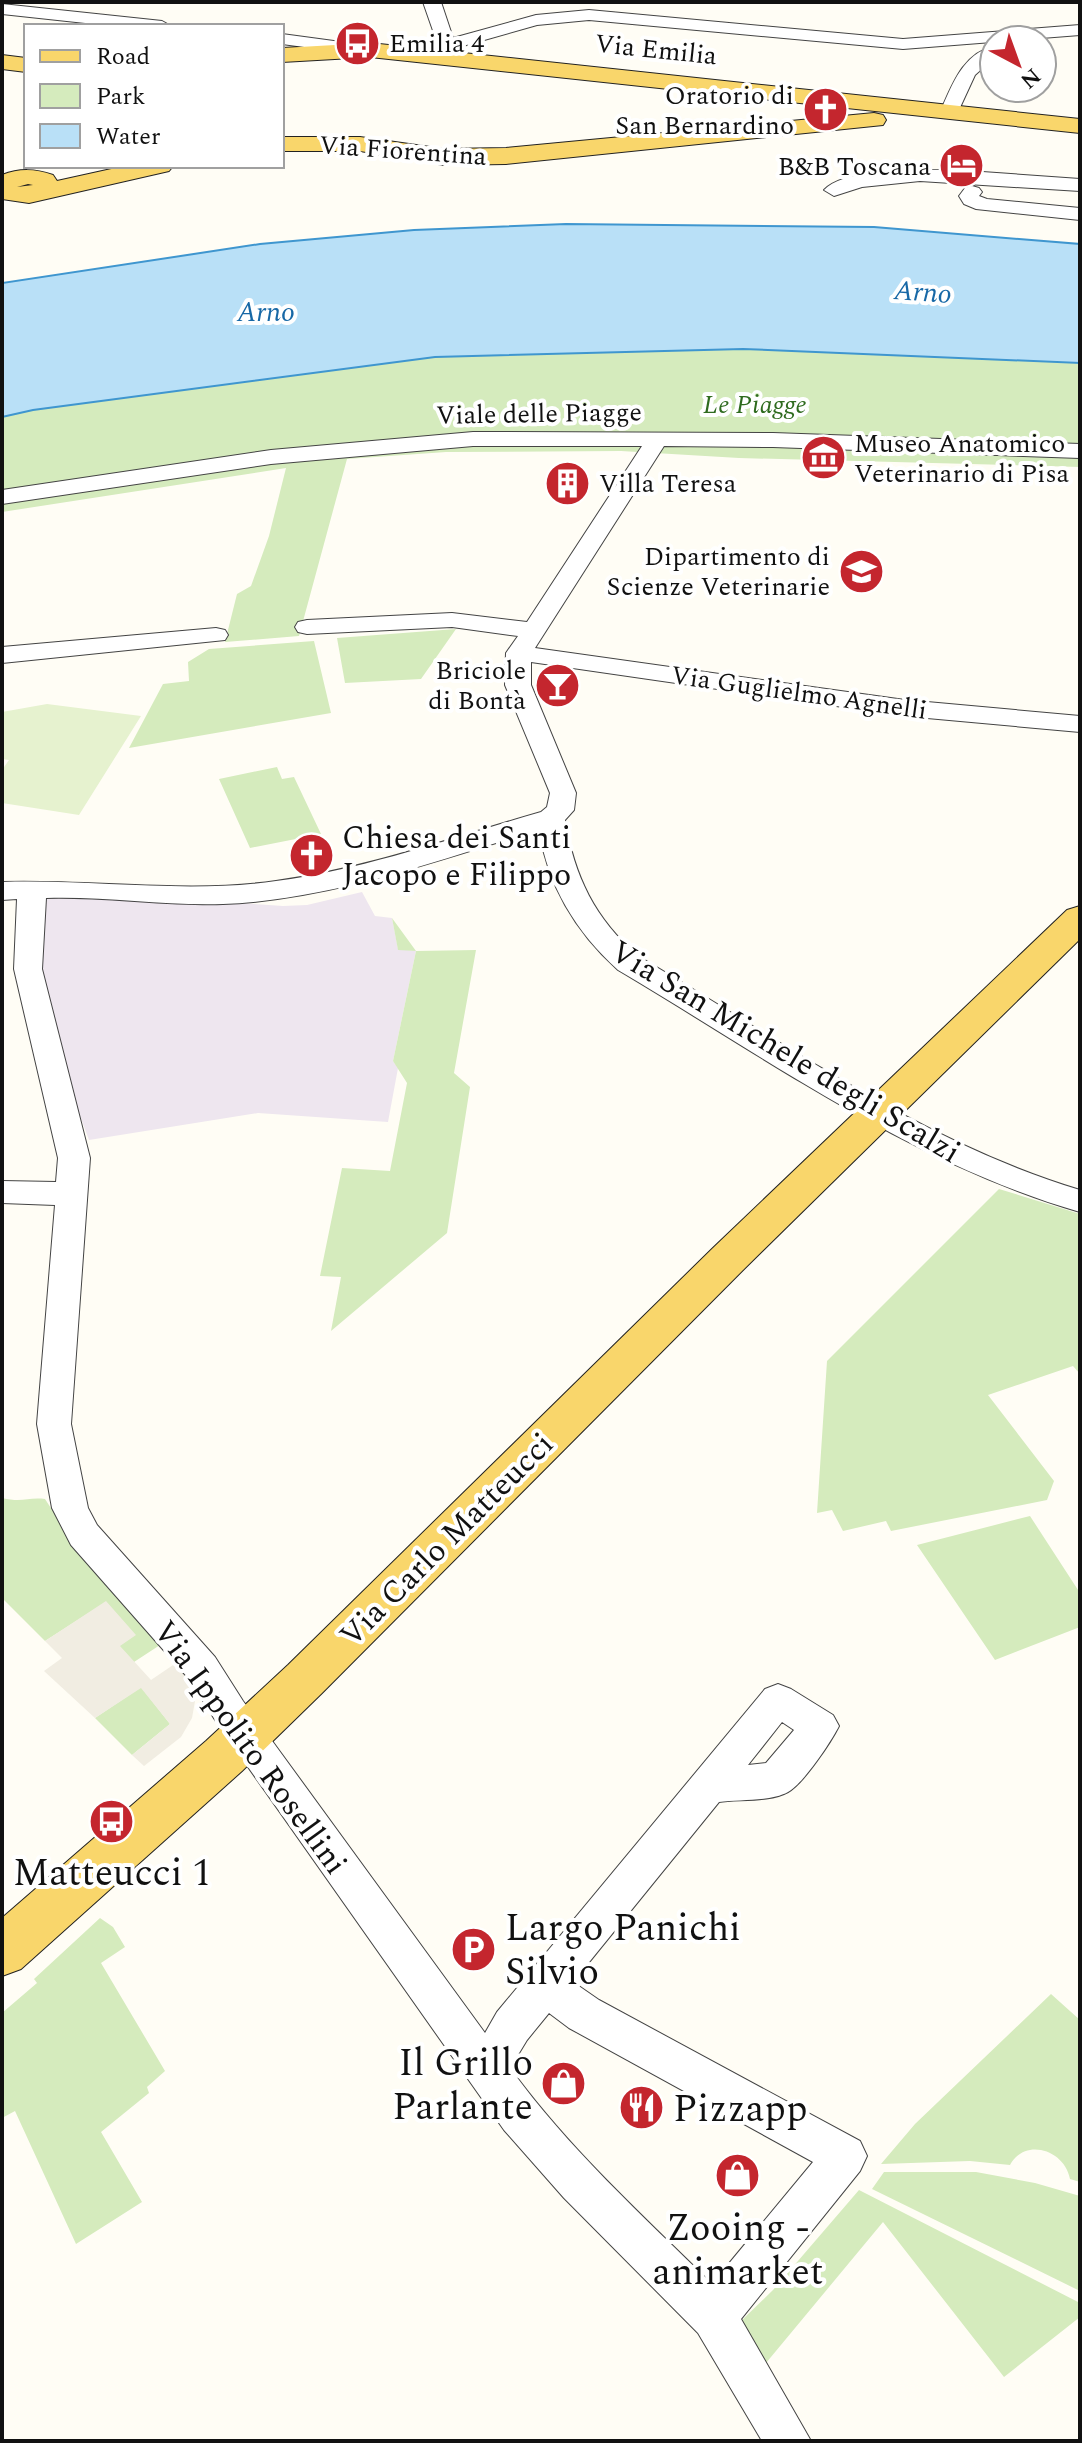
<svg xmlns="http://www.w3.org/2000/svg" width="1082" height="2443" font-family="Spectral,serif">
  <rect width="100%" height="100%" fill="#fffdf5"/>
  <path fill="#eee6ef" d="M362,892L375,916L392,918L398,949L416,951L393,1061L398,1068L388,1122L258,1113L89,1140L60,1062L37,953L45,895L142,896L283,906L307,905Z"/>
  <path fill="#d5ebbd" d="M742,349L1080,363V467L739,458L621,451L446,452L347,459L299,636L225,642L237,594L251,586L269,536L286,468L2,512V417L33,410L435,357Z
    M456,629L421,679L345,683L337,638Z
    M314,641L331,713L129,748L163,684L189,681L188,662L209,649Z
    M277,767L282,779L294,777L321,834L250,848L219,779Z
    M392,918L416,951L476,950L454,1073L470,1087L447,1233L331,1331L341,1277L320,1276L342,1168L390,1171L407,1083L393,1061L416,951L398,950Z
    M999,1189L1080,1214V1374L1073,1366L988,1395L1054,1481L1047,1500L891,1531L886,1521L843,1531L832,1510L817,1513L827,1361Z
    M2,1498C23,1503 27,1497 45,1499L77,1548L160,1645L134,1662L119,1646L135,1635L106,1602L45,1641L2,1598Z
    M1030,1516L1080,1593V1627L995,1660L917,1545Z
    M141,1687L170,1724L132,1755L95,1718Z
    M100,1918L113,1927L125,1947L101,1963L165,2071L147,2087L149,2093L101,2132L142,2202L76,2244L15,2111L2,2118V2013L37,1983L34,1979Z
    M1051,1994L1080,2020V2182L1070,2179C1065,2150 1025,2137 1010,2165L970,2161L881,2164L915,2124Z
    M884,2172H976L1035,2183L1080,2196V2291L872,2189Z
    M859,2190L1080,2303V2317L1004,2377L883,2222L766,2363L740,2322L773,2290Z"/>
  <path fill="#e6f2cf" d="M47,704L141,716L79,815L2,803V770L9,760L2,759V712Z"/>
  <path fill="#f1ede2" d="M106,1601L136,1635L120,1646L151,1680L179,1661L197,1690L192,1718L181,1737L144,1766L132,1755L170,1724L141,1688L95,1718L44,1671L62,1658L45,1641Z"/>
  <path fill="#b9e0f7" stroke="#3f96cf" stroke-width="2" d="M566,224L874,227L1080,244V363L743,349L435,357L33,410L2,417V283L260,244L414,230Z"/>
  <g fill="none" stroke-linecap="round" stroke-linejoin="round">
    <defs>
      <path id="minor" d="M423,2H441L453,38L536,15L589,10L903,39L1080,25V35L903,49L589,20L537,25L456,48L457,58L448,63L439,58L438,45Z
        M2,4L162,21L171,26H113L2,14Z
        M282,34L356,44L365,49L356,54L282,44Z
        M994,46V58L975,75L957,114H943L941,110C953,83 963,54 994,46Z
        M954,170L1080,179V191L920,181L862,187L834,196L824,190C846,167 924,170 954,170Z
        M972,186L979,188L982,192L979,196L987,199L1080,208V220L976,209L964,204L959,196L965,188Z
        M473,432L773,433L1080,444V458L773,447L664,446L535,648L905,700L1080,716V732L905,716L531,662V685L576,793L574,810L565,820C574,876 595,919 638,956C781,1040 920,1142 1080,1190V1212C911,1163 767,1058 618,970C576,932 548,886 539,830C437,860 331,900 223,904C164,906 105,896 46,898L42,969L90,1158L71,1424L88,1508L97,1525L215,1657L243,1701L485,2033L497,2012L765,1689L778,1684L791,1689L833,1715L839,1726C831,1742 803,1784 788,1792C770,1802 739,1799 719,1802L573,1982L599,2000L860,2141L867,2156L860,2171L741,2319L811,2441H762L698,2333L564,2198L504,2130L217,1723L189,1679L71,1545L52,1508L37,1424L55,1205L2,1203V1181L56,1182L58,1158L14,969L17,899L2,900V882C92,879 186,894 276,881C366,869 454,837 541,812L547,807L550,793L505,685L506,653L518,636L452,627L307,634L298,632L295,627L298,622L307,620L452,613L527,622L642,446H473L271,464L2,504V490L271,450ZM782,1722L794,1730L766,1763L748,1765ZM549,2013L569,2028L813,2162L712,2284C642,2215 568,2148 510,2068L527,2040Z
        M216,628L225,630L228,635L225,640L2,663V647Z"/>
      <path id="major" d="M370,43L1080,119V133L370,57L282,62V48Z
        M2,55L26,58V72L2,69Z
        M874,113L883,115L886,120L883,125L506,164L444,165L360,151H282V137H360L444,149L506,148Z
        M125,166H173L169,171L29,203L2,199V175C20,168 35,169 53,175L57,181ZM28,184L33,185L17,187Z
        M1080,906V939L743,1270L322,1693L242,1771L21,1969L2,1976V1918L206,1741L288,1665L713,1248L1067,910Z"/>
    </defs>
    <use href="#minor" stroke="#444" stroke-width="2"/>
    <use href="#major" stroke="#222" stroke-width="2"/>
    <use href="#minor" fill="#fff" fill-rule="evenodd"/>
    <use href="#major" fill="#f9d66b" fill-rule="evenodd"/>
  </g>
  <defs>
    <symbol id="bus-disc" viewBox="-11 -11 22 22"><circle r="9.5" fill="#c4262e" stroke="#fff"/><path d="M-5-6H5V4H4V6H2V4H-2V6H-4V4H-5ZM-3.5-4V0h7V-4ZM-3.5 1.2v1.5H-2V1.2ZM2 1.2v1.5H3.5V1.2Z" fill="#fff"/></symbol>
    <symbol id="church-disc" viewBox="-11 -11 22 22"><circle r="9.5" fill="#c4262e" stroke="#fff"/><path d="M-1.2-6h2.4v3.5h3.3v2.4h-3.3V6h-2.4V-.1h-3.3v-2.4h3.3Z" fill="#fff"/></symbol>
    <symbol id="hotel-disc" viewBox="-11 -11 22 22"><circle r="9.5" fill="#c4262e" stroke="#fff"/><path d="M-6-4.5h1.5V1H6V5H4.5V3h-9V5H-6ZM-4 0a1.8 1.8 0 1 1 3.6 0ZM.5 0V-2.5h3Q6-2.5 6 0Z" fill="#fff"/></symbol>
    <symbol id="museum-disc" viewBox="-11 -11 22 22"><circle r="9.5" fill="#c4262e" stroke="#fff"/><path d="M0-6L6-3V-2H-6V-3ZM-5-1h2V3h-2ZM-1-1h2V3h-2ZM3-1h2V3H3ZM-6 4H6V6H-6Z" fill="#fff"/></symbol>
    <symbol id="building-disc" viewBox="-11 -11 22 22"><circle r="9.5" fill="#c4262e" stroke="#fff"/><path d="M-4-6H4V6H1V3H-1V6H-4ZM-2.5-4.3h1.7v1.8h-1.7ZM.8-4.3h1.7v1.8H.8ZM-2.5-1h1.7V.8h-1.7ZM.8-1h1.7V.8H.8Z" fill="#fff"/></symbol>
    <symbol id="university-disc" viewBox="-11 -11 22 22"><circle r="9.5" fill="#c4262e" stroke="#fff"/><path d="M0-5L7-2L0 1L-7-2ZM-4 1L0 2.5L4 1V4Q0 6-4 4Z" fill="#fff"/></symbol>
    <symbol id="bar-disc" viewBox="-11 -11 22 22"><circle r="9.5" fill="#c4262e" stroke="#fff"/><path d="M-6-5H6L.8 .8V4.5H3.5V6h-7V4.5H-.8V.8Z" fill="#fff"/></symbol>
    <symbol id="parking-disc" viewBox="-11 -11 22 22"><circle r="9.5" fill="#c4262e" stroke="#fff"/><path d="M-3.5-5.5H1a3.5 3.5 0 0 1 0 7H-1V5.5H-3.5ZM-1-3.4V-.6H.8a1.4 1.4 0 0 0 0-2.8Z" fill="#fff"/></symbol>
    <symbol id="shop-disc" viewBox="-11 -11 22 22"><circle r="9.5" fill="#c4262e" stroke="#fff"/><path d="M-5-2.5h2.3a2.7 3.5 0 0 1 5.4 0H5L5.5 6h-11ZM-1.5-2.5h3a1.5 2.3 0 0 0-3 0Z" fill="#fff"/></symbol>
    <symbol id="restaurant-disc" viewBox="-11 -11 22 22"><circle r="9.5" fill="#c4262e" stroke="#fff"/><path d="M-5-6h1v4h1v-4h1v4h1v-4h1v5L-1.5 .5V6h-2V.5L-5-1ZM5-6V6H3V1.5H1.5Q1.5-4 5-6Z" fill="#fff"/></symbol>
  </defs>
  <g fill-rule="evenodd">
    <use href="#bus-disc" x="332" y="18" width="51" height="51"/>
    <use href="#church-disc" x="800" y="84" width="51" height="51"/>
    <use href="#hotel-disc" x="936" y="140" width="51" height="51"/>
    <use href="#museum-disc" x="798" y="432" width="51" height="51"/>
    <use href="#building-disc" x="542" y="458" width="51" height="51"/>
    <use href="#university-disc" x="836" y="546" width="51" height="51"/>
    <use href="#bar-disc" x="532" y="660" width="51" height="51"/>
    <use href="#church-disc" x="286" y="830" width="51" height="51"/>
    <use href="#bus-disc" x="86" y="1796" width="51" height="51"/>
    <use href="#parking-disc" x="448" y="1924" width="51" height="51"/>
    <use href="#shop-disc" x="538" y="2058" width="51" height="51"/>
    <use href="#restaurant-disc" x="616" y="2082" width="51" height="51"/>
    <use href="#shop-disc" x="712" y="2150" width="51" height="51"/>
  </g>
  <g text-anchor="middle" stroke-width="8" stroke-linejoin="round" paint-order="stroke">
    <g font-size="26" fill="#111" stroke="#fff" text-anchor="end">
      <text x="389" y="52" text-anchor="start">Emilia 4</text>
      <text x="794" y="104">Oratorio di<tspan x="794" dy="30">San Bernardino</tspan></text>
      <text x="931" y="175">B&amp;B Toscana</text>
      <text x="854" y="452" text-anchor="start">Museo Anatomico<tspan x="854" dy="30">Veterinario di Pisa</tspan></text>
      <text x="599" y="492" text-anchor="start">Villa Teresa</text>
      <text x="830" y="565">Dipartimento di<tspan x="830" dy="30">Scienze Veterinarie</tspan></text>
      <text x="526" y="679">Briciole<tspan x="526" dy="30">di Bontà</tspan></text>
    </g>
    <g font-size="26" fill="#111" stroke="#fff">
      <text transform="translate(656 49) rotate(6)" y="9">Via Emilia</text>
      <text transform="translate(403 150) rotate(4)" y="9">Via Fiorentina</text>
      <text transform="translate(539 413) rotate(-1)" y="9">Viale delle Piagge</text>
      <text transform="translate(799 692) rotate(8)" y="9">Via Guglielmo Agnelli</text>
    </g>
    <g font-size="26" font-style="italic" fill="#2f6b1f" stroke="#fff">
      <text x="755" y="413">Le Piagge</text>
    </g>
    <g font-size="28" font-style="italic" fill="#1768a6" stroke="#fff">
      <text transform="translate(923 291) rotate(4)" y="10">Arno</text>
      <text x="266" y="321">Arno</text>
    </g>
    <g font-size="32" fill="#111" stroke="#fff" text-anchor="start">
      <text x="342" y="848">Chiesa dei Santi<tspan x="342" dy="37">Jacopo e Filippo</tspan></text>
    </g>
    <g font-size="32" fill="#111" stroke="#fff">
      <text transform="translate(786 1051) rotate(31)" y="11">Via San Michele degli Scalzi</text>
      <text transform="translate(446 1539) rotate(-45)" y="11">Via Carlo Matteucci</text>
      <text transform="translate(251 1747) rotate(54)" y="11">Via Ippolito Rosellini</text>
    </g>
    <g font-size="38" fill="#111" stroke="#fff">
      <text x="112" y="1885">Matteucci 1</text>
      <text x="505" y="1940" text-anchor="start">Largo Panichi<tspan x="505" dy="44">Silvio</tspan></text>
      <text x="533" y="2075" text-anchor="end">Il Grillo<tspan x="533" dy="44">Parlante</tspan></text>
      <text x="673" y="2121" text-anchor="start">Pizzapp</text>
      <text x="738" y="2240">Zooing -<tspan x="738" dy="44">animarket</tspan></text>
    </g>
  </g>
  <rect width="1082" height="2443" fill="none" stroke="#111111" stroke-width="8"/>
  <rect x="24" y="24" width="260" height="144" fill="#ffffff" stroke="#a0a0a0" stroke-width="2"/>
  <rect x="40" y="50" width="40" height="12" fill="#f9d66b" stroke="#a0a0a0" stroke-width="2"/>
  <text x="96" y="64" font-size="24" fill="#111111">Road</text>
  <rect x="40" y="84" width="40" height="24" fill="#d5ebbd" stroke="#a0a0a0" stroke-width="2"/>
  <text x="96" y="104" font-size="24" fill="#111111">Park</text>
  <rect x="40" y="124" width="40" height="24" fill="#b9e0f7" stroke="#a0a0a0" stroke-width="2"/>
  <text x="96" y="144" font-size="24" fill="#111111">Water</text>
  <g transform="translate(1018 64) rotate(139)"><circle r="38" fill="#ffffff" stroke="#a0a0a0" stroke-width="2"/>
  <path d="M0-6L14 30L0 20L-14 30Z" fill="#c4262e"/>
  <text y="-12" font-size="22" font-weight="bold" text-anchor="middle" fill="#111111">N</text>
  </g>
</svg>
